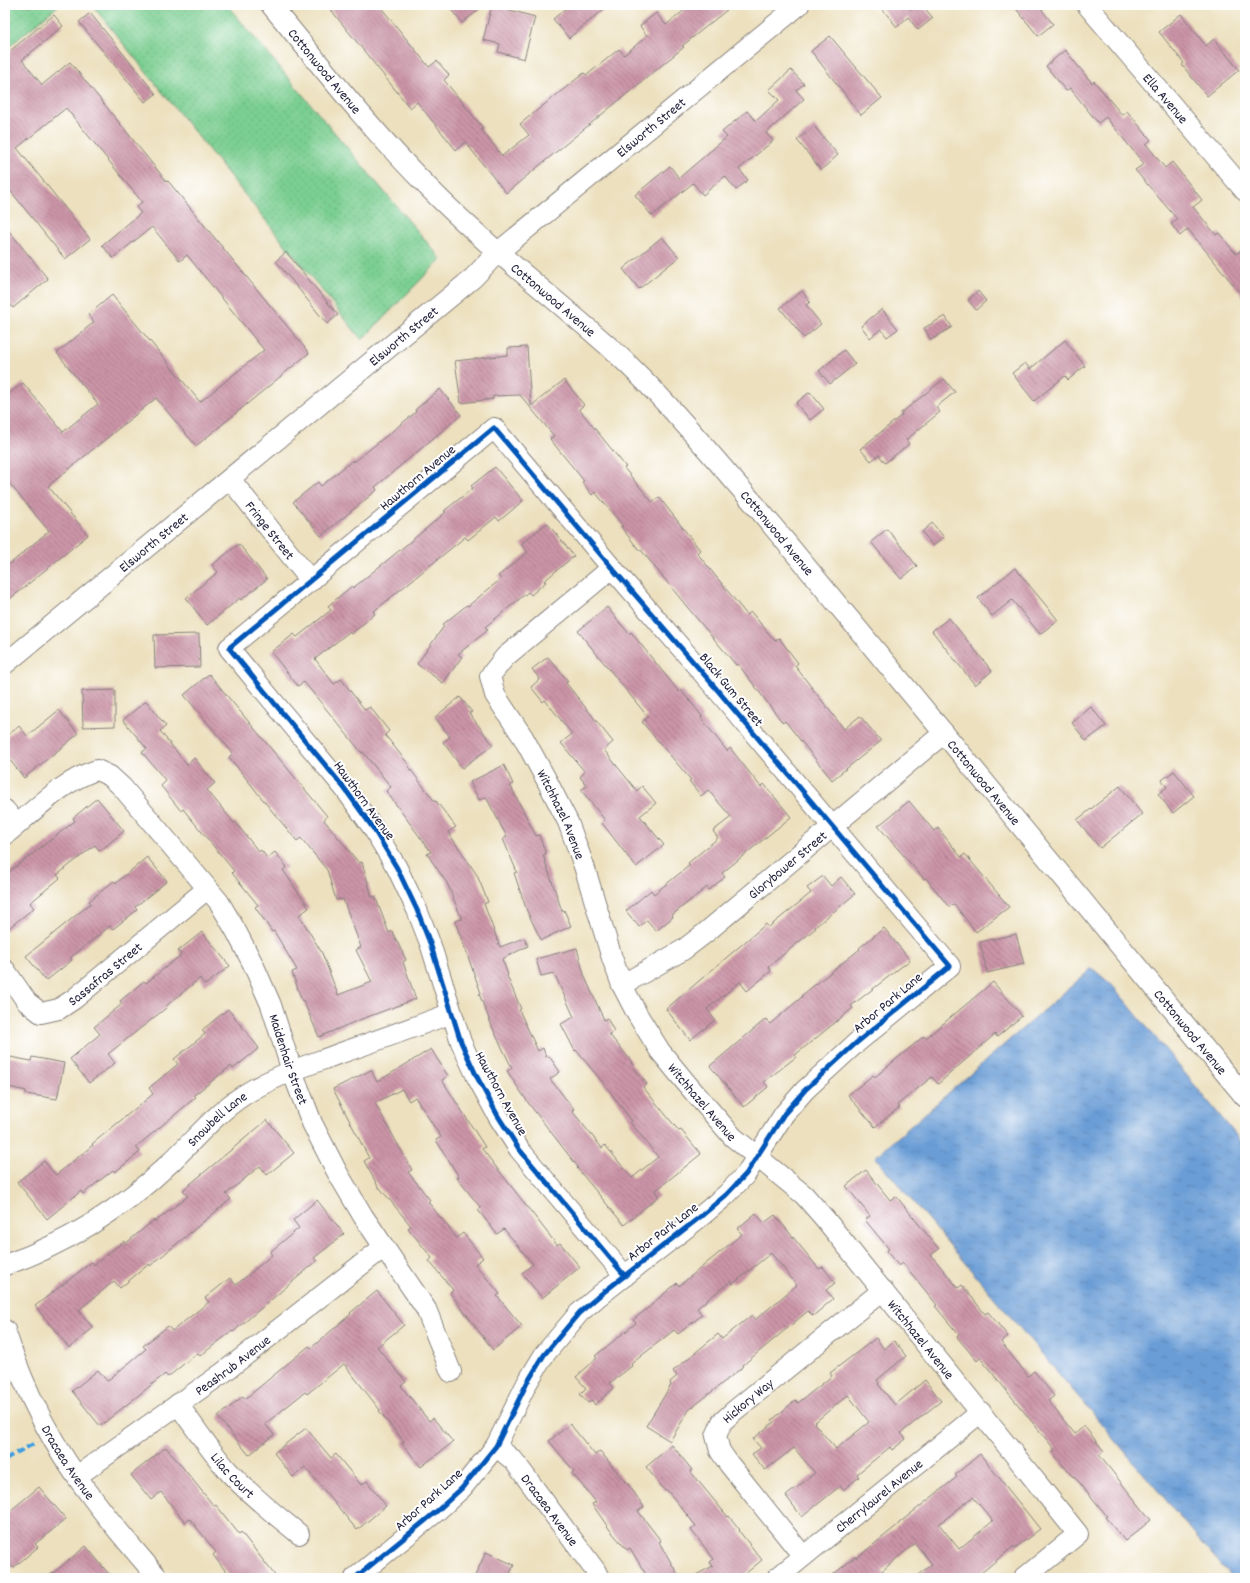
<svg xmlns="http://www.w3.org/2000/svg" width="1250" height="1583" font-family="Dekko,sans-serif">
  <defs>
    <pattern id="grass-dots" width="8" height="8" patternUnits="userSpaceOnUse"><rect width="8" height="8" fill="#7bcf92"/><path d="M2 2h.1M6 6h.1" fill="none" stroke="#6ab17f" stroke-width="1.8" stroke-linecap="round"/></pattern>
    <pattern id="water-ripples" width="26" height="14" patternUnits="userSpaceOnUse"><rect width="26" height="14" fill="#6b9dd6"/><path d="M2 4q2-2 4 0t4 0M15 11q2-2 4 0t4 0" fill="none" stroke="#5880af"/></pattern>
    <pattern id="building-back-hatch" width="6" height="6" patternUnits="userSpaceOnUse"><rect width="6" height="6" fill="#cb94a7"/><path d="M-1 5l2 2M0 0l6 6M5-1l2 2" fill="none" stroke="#a47889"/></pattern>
  </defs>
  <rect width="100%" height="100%" fill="#fff"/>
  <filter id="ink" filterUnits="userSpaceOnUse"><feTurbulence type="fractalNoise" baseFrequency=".025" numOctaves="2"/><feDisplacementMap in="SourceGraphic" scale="8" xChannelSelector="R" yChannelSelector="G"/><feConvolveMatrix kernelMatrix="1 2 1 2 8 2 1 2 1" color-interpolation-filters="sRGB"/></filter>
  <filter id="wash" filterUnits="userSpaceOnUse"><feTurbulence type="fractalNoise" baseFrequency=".012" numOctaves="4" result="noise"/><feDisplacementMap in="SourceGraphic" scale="16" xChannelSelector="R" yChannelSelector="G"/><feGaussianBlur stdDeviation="0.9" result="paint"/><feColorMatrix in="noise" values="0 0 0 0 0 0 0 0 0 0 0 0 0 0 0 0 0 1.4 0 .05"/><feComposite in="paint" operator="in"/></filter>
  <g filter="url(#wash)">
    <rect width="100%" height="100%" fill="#ece0be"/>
    <path fill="url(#grass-dots)" stroke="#4e7866" d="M5,5H59L5,50Z
      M92,5H227L441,259L362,340Z"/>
    <path fill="url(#water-ripples)" stroke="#466088" d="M1092,968L1113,986L1245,1146V1578H1232L875,1157Z"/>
    <g id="blocks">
      <path fill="url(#building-back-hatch)" fill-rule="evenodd" d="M327,5H379L429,67L437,61L449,75L444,80L483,128L481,129L502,156L529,135L520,124L584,73L587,75L619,49L624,55L647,36L640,26L656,13L666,25L691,5H733L682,46L684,47L506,193L465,142L456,150L417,102L410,108Z
        M447,5H485L462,23Z
        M492,5L535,17L524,59L498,52L500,44L483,40Z
        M570,5H609L569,38L553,19Z
        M879,5H907L911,10L918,5H922L933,18L918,30L908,17L897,27Z
        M1013,5H1038L1053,24L1038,36Z
        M90,13L156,94L145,102L79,22Z
        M1181,14L1206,46L1214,39L1239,70L1207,96L1182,65L1184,63L1159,32Z
        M54,15L63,26L22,60L42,85L70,62L167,182L168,181L309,353L196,446L156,398L48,486L88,535L5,603V568L49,531L5,478V397L23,383L63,432L98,404L57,353L94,322L88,315L112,295L200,402L264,350L187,255L180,261L152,227L113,258L102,245L141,213L136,207L142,202L66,108L17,148L90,239L65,259L5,184V55Z
        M830,36L882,98L861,115L811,51Z
        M1065,50L1092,83L1094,81L1122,115L1127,111L1151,140L1146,144L1165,168L1172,162L1202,200L1193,207L1216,235L1219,233L1236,254L1245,247V299L1188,229L1180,236L1171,224L1177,219L1135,170L1144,164L1106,117L1098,123L1070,88L1066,91L1046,66Z
        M791,70L804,84L796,90L804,99L766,133L773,141L739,169L748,180L736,190L725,176L703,195L693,183L652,216L635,195L670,166L679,178L727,137L722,132L747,111L756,121L779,100L769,90Z
        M814,126L838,155L821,170L797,140Z
        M5,226L48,279L13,308L5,298Z
        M662,237L679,257L639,289L623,269Z
        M286,252L338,315L327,324L276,261Z
        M802,291L810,302L806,305L821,324L804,338L780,308Z
        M978,291L986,301L976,310L968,300Z
        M882,309L898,329L887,337L881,329L870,338L861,326Z
        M945,316L952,327L931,340L924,328Z
        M1065,340L1085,366L1068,380L1065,376L1034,401L1012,373L1025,363L1030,369Z
        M527,347L531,406L564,380L584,405L579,409L626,467L624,468L652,502L659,497L700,550L697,553L747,615L751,612L775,641L779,638L798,663L795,666L844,729L860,716L881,741L832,780L785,721L783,723L738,664L736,665L688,608L641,550L640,551L621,527L623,526L595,492L592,495L582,482L584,481L550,439L554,436L520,395L493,396V399L461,403L455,361L508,355V348Z
        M844,350L855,364L830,384L819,371Z
        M944,379L955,392L936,407L940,412L906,440L909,444L885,463L879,455L871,461L860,449L902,415L901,413Z
        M440,389L461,415L375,487L377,490L321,536L293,502L318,482L321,486L353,460L354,462L416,412L415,410Z
        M810,392L824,409L810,420L796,403Z
        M495,467L523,501L499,521L496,517L468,540L465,537L373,612L375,614L351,634L349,632L315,659L334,684L341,679L365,710L370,707L389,731L385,735L409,765L408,766L435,802L436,801L456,827L448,832L477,875L488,902L484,904L500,947L524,938L528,946L502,959L508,975L507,976L521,1009L519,1010L538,1051L543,1048L546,1057L549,1056L560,1072L550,1079L574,1109L572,1111L602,1148L605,1145L632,1178L658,1157L630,1122L632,1121L608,1089L576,1050L575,1051L561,1024L574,1017L554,973L541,976L536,959L577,948L584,975L604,1020L607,1018L614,1031L609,1034L632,1062L631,1063L647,1084L643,1087L679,1131L681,1130L701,1154L655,1191L659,1196L624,1225L577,1168L578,1167L529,1104L507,1071L512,1068L494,1031L479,994L481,993L455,921L462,919L447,883L427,854L431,852L386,791L391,787L363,752L362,753L304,682L298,686L271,652L294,634L297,637L331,610L328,606L352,586L353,588L416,537L446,512L444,511L473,488L471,486Z
        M547,523L574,556L544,581L546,582L531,595L528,592L485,627L488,630L458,654L462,657L443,683L417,664L444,626L442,625L467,605L468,606L501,579L498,576L528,552L521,544Z
        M932,523L944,537L933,546L922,532Z
        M887,529L917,566L901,579L871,542Z
        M239,544L267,579L241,600L240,598L207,625L186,598L218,572L212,565Z
        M1015,568L1058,620L1040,634L1012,600L992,616L978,598Z
        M607,607L629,634L631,632L679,692L681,690L702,716L701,718L727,751L730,748L761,787L764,784L791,817L722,873L725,877L709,890L707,887L672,915L673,917L656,931L647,920L639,927L626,911L651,890L654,894L690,865L688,863L718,838L713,831L731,817L708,790L701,796L689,781L691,780L642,722L648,717L578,631Z
        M949,618L992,671L975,685L932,631Z
        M199,634L200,667L155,668L154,635Z
        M548,657L568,681L566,683L613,742L604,750L637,791L642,786L656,803L640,816L664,845L636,867L602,823L605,820L581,790L587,786L580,777L585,772L561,743L572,734L545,700L543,702L531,687L540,679L532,669Z
        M209,674L327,816L324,820L359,863L362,862L372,897L375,896L389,933L392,931L406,960L403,962L416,999L359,1020L319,1037L303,1000L302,1001L292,972L297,970L274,931L272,932L255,907L258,905L232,873L234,871L206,837L183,809L181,811L161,786L166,781L142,752L147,749L123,720L146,701L166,726L160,731L187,765L194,758L215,783L207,790L234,823L235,822L259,852L261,850L267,858L275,852L287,867L283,870L309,908L299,915L322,953L338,995L372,982L356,950L361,947L343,899L336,900L327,870L301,838L297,841L272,811L229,757L233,753L184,695Z
        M115,690V726L83,727L82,691Z
        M460,697L472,712L469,713L493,745L462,768L443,742L450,737L435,717Z
        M1091,707L1106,726L1086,741L1072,723Z
        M59,710L78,734L24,778L5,754V738L19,726L27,736Z
        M504,765L513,784L510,785L536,836L539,835L546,854L543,855L562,911L564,910L571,926L541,940L527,911L514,873L517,872L503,839L507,837L486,797L479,800L470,782Z
        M1174,771L1194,796L1173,813L1158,794L1167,787L1162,780Z
        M1120,786L1142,814L1100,848L1077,820Z
        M97,798L124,831L100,851L95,845L57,875L60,878L30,903L34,908L5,931V875L75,821L73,818Z
        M909,801L934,831L938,828L961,857L965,854L1009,907L976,932L954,904L949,907L926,878L924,879L878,826Z
        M147,857L167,881L135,907L137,910L113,929L110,926L70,958L72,960L46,981L26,956L91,903L89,901L114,881L116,883Z
        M823,876L831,886L841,877L855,894L815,927L816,928L768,967L771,971L747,991L740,982L707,1009L715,1020L690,1040L666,1009L766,924L769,927L811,893L807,888Z
        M884,928L910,960L851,1006L853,1008L795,1055L796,1057L764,1082L768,1087L744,1107L710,1066L766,1019L770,1024L802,997L801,996L860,949L859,948Z
        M202,932L230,966L205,985L200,978L165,1007L166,1008L108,1054L115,1063L89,1083L70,1059L100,1034L94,1027L122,1004L120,1001L144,981L146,983L181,955L178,951Z
        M1016,934L1024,964L987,973L980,942Z
        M993,982L1022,1016L997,1037L995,1034L938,1084L932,1077L897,1105L900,1107L875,1127L848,1095L873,1075L875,1077L924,1036L926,1038Z
        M228,1009L259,1048L233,1069L231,1066L194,1095L196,1097L136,1147L140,1152L115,1172L113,1170L83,1194L81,1191L47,1219L17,1182L44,1161L56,1175L93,1145L92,1144L153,1094L149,1088L178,1064L174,1059L205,1034L202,1030Z
        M431,1049L448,1076L442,1080L485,1147L482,1149L557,1245L560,1243L580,1267L542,1298L522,1273L533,1264L504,1229L497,1234L478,1210L481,1208L457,1178L459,1177L436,1140L441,1137L415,1097L409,1101L402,1089L375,1103L412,1170L408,1172L430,1200L428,1202L457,1238L463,1233L483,1258L475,1264L500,1294L497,1296L522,1326L493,1350L450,1293L453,1290L429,1261L432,1258L408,1228L411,1226L380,1188H379L364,1161L369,1158L333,1089L371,1070L377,1082Z
        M5,1056L31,1061L32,1057L64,1063L57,1099L26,1094V1091L5,1086Z
        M267,1120L294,1153L267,1175L260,1166L226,1194L231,1199L150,1266L149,1264L120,1288L114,1281L79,1310L93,1328L69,1348L35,1306L92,1262L94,1265L124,1241L125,1244L154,1220L155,1222L188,1196L183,1190Z
        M866,1170L890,1200L896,1196L939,1249L931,1255L958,1288L962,1285L985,1314L988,1312L1008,1336L1001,1342L1028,1376L1034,1371L1054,1396L1048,1401L1075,1434L1084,1426L1104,1451L1099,1455L1151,1520L1125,1541L1105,1517L1107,1516L1074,1476L1073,1477L1052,1452L1055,1450L980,1358L977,1361L957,1337L959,1335L935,1306L937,1305L903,1263L899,1266L886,1251L889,1249L865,1220L870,1216L846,1186Z
        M317,1200L344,1234L314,1258L317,1261L233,1332L232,1331L200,1356L197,1353L168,1377L165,1374L100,1426L72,1391L98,1370L107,1381L146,1349L143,1346L168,1326L172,1331L209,1302L205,1298L230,1278L236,1285L272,1255L270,1252L299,1228L293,1220Z
        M756,1213L764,1223L775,1215L819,1269L823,1267L835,1283L826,1290L833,1299L813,1316L808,1311L743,1365L744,1366L689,1410L670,1441L646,1426L671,1385L670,1382L677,1376L673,1371L718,1334L722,1339L752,1315L755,1320L797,1285L771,1253L733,1284L731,1281L697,1308L702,1315L678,1334L674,1330L631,1364L632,1366L610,1383L614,1388L595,1405L592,1400L588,1403L580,1394L586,1388L576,1377L597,1358L595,1356L636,1323L633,1320L653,1304V1303L677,1283L679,1286L742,1234L737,1229Z
        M377,1291L404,1325L377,1347L406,1382L401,1386L429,1421L433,1418L453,1442L421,1467L402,1443L404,1441L379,1411L380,1410L344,1364L307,1394L305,1392L265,1424L274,1435L249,1455L218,1417L243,1396L245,1399L309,1346L311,1348L351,1314L350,1313Z
        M876,1338L884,1349L894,1341L906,1356L877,1380L879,1383L878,1384L895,1405L925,1380L941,1401L901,1433L906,1439L892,1450L890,1447L857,1474L859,1477L843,1490L840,1486L802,1517L786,1496L815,1473L794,1448L765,1470L752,1454L761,1448L753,1439L774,1422L772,1420L796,1400L798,1403L832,1376L830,1373ZM848,1395L869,1422L836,1449L814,1423Z
        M570,1424L595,1455L600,1451L625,1482L626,1481L644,1507L638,1511L661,1541L659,1542L680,1578H648L630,1548L627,1550L610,1530L592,1504L596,1502L572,1473L574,1471L549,1441Z
        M306,1428L331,1458L336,1454L361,1485L367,1481L386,1506L357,1530L305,1467L293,1477L274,1453Z
        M672,1445L692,1470L690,1471L728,1517L729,1516L740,1530L739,1531L762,1560L740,1578H690L713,1566L710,1562L714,1559L691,1530L696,1526L667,1490L665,1491L646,1467Z
        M166,1447L214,1506L216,1505L239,1534L241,1532L277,1578H231L213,1555L216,1552L190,1519L185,1522L161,1492L151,1500L131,1475Z
        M980,1454L1040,1529L1015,1548L1014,1546L975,1578H914L932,1564L915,1543L882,1571L887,1578H829L855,1557L857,1558L899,1524V1523L957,1477L955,1475ZM973,1497L993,1521L959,1549L939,1524Z
        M39,1487L66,1519L35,1544L38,1547L13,1568L5,1558V1515Z
        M86,1546L112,1578H47Z
        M486,1552L514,1565L508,1578H474Z"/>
    </g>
  </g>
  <g filter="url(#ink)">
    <use href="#blocks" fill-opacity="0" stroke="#87817c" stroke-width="1"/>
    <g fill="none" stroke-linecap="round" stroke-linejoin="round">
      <defs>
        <g id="minor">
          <path id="s1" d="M271,5C322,67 372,131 429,188C488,248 554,297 616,353C667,400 710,454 756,506L1245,1097"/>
          <path id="s2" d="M1087,5L1245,191"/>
          <path id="s3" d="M230,479L311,581"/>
          <path id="s4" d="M612,568L505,657L490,676L495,695L523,737L546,779L568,822L584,866L612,958L622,985L637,1014L660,1051L687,1084L733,1137L804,1195L825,1219L1078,1534L1024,1578"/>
          <path id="s5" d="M5,664L473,278L497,253L799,5"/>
          <path d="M5,810L17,825"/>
          <path id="s6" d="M5,835C32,813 63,780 97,770L110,776L122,787L219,902L236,931L253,964L271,1005L292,1071L312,1123L337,1172L363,1216L426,1309L451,1372"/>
          <path id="s7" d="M5,970L27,1002L41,1013L59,1009L74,999L207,889"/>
          <path id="s8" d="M622,985L683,950L704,934L944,733"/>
          <path id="s9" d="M5,1265C69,1243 122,1209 171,1162C195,1139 216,1113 244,1095C273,1076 306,1066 338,1054C376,1041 414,1027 452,1013"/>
          <path id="s10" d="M5,1330C24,1391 55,1450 94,1500C114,1527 136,1552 158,1578"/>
          <path id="s11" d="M178,1404C195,1428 211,1452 230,1473C251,1496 276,1515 299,1534"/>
          <path id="s12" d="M496,1446L514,1461L595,1570L599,1578"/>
          <path id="s13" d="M77,1476L224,1372L384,1247"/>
          <path id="s14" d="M803,1556L729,1464L720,1451L716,1436L722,1422L734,1411L883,1290"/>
          <path d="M355,1578L437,1511L462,1488L496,1446L527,1383L544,1355L579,1313L600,1295L700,1217L726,1195L746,1174L784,1114L805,1090L855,1044L950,966L714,686L612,568L494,428L229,648L345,789L373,828L397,868L417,910L430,943L461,1042L477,1077L498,1116L519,1149L625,1276"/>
          <path id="s15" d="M777,1578L981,1412"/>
        </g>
      </defs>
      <use href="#minor" stroke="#87817c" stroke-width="22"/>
      <use href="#minor" stroke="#fff" stroke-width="20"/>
      <path stroke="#3c9ce2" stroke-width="4" stroke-dasharray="8 4" stroke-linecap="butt" d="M5,1459L35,1443"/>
      <defs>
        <path id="cycleway" d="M355,1578L437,1511L462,1488L496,1446L527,1383L544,1355L579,1313L600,1295L700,1217L726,1195L746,1174L784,1114L805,1090L855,1044L950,966L714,686L612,568L494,428L229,648L345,789L373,828L397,868L417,910L430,943L461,1042L477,1077L498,1116L519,1149L625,1276"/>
      </defs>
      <use href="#cycleway" stroke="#fff" stroke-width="8"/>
      <use href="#cycleway" stroke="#0057b8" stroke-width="5"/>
    </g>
  </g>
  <g text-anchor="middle" stroke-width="4" stroke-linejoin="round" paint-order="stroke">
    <g font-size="14" fill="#22223b" stroke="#fff">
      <text dy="5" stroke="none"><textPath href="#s1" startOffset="85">Cottonwood Avenue</textPath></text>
      <text dy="5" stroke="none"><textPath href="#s2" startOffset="122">Ella Avenue</textPath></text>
      <text dy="5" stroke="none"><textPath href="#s5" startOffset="840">Elsworth Street</textPath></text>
      <text dy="5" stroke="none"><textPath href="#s1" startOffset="409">Cottonwood Avenue</textPath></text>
      <text dy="5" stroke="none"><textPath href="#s5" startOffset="516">Elsworth Street</textPath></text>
      <text transform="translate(417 477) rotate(-40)" y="5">Hawthorn Avenue</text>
      <text dy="5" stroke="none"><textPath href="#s3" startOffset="65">Fringe Street</textPath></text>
      <text dy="5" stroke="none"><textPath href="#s1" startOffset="733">Cottonwood Avenue</textPath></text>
      <text dy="5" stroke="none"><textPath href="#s5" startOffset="192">Elsworth Street</textPath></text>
      <text transform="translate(732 689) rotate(50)" y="5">Black Gum Street</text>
      <text dy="5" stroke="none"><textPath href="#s1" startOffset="1057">Cottonwood Avenue</textPath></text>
      <text transform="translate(365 800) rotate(54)" y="5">Hawthorn Avenue</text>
      <text dy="5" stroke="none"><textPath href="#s4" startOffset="320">Witchhazel Avenue</textPath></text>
      <text dy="5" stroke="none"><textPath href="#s8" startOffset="205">Glorybower Street</textPath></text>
      <text dy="5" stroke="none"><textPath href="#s7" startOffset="133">Sassafras Street</textPath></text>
      <text transform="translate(887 1002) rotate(-40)" y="5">Arbor Park Lane</text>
      <text dy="5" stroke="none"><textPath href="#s1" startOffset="1381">Cottonwood Avenue</textPath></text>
      <text dy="5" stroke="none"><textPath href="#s6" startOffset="467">Maidenhair Street</textPath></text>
      <text transform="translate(502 1093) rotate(61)" y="5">Hawthorn Avenue</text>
      <text dy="5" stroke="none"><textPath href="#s4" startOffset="644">Witchhazel Avenue</textPath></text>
      <text dy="5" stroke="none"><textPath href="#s9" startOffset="260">Snowbell Lane</textPath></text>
      <text transform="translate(662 1231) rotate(-38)" y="5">Arbor Park Lane</text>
      <text dy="5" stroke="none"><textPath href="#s4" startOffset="968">Witchhazel Avenue</textPath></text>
      <text dy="5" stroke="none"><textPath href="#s13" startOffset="191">Peashrub Avenue</textPath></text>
      <text dy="5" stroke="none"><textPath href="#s14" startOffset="198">Hickory Way</textPath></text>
      <text dy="5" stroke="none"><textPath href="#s10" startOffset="147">Dracaea Avenue</textPath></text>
      <text dy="5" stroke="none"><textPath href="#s11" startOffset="90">Lilac Court</textPath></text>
      <text dy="5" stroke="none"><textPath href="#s15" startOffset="131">Cherrylaurel Avenue</textPath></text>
      <text transform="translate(428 1499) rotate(-42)" y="5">Arbor Park Lane</text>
      <text dy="5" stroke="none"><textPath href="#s12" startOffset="84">Dracaea Avenue</textPath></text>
    </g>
  </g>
  <rect width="1250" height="1583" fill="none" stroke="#fff" stroke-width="20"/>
</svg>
